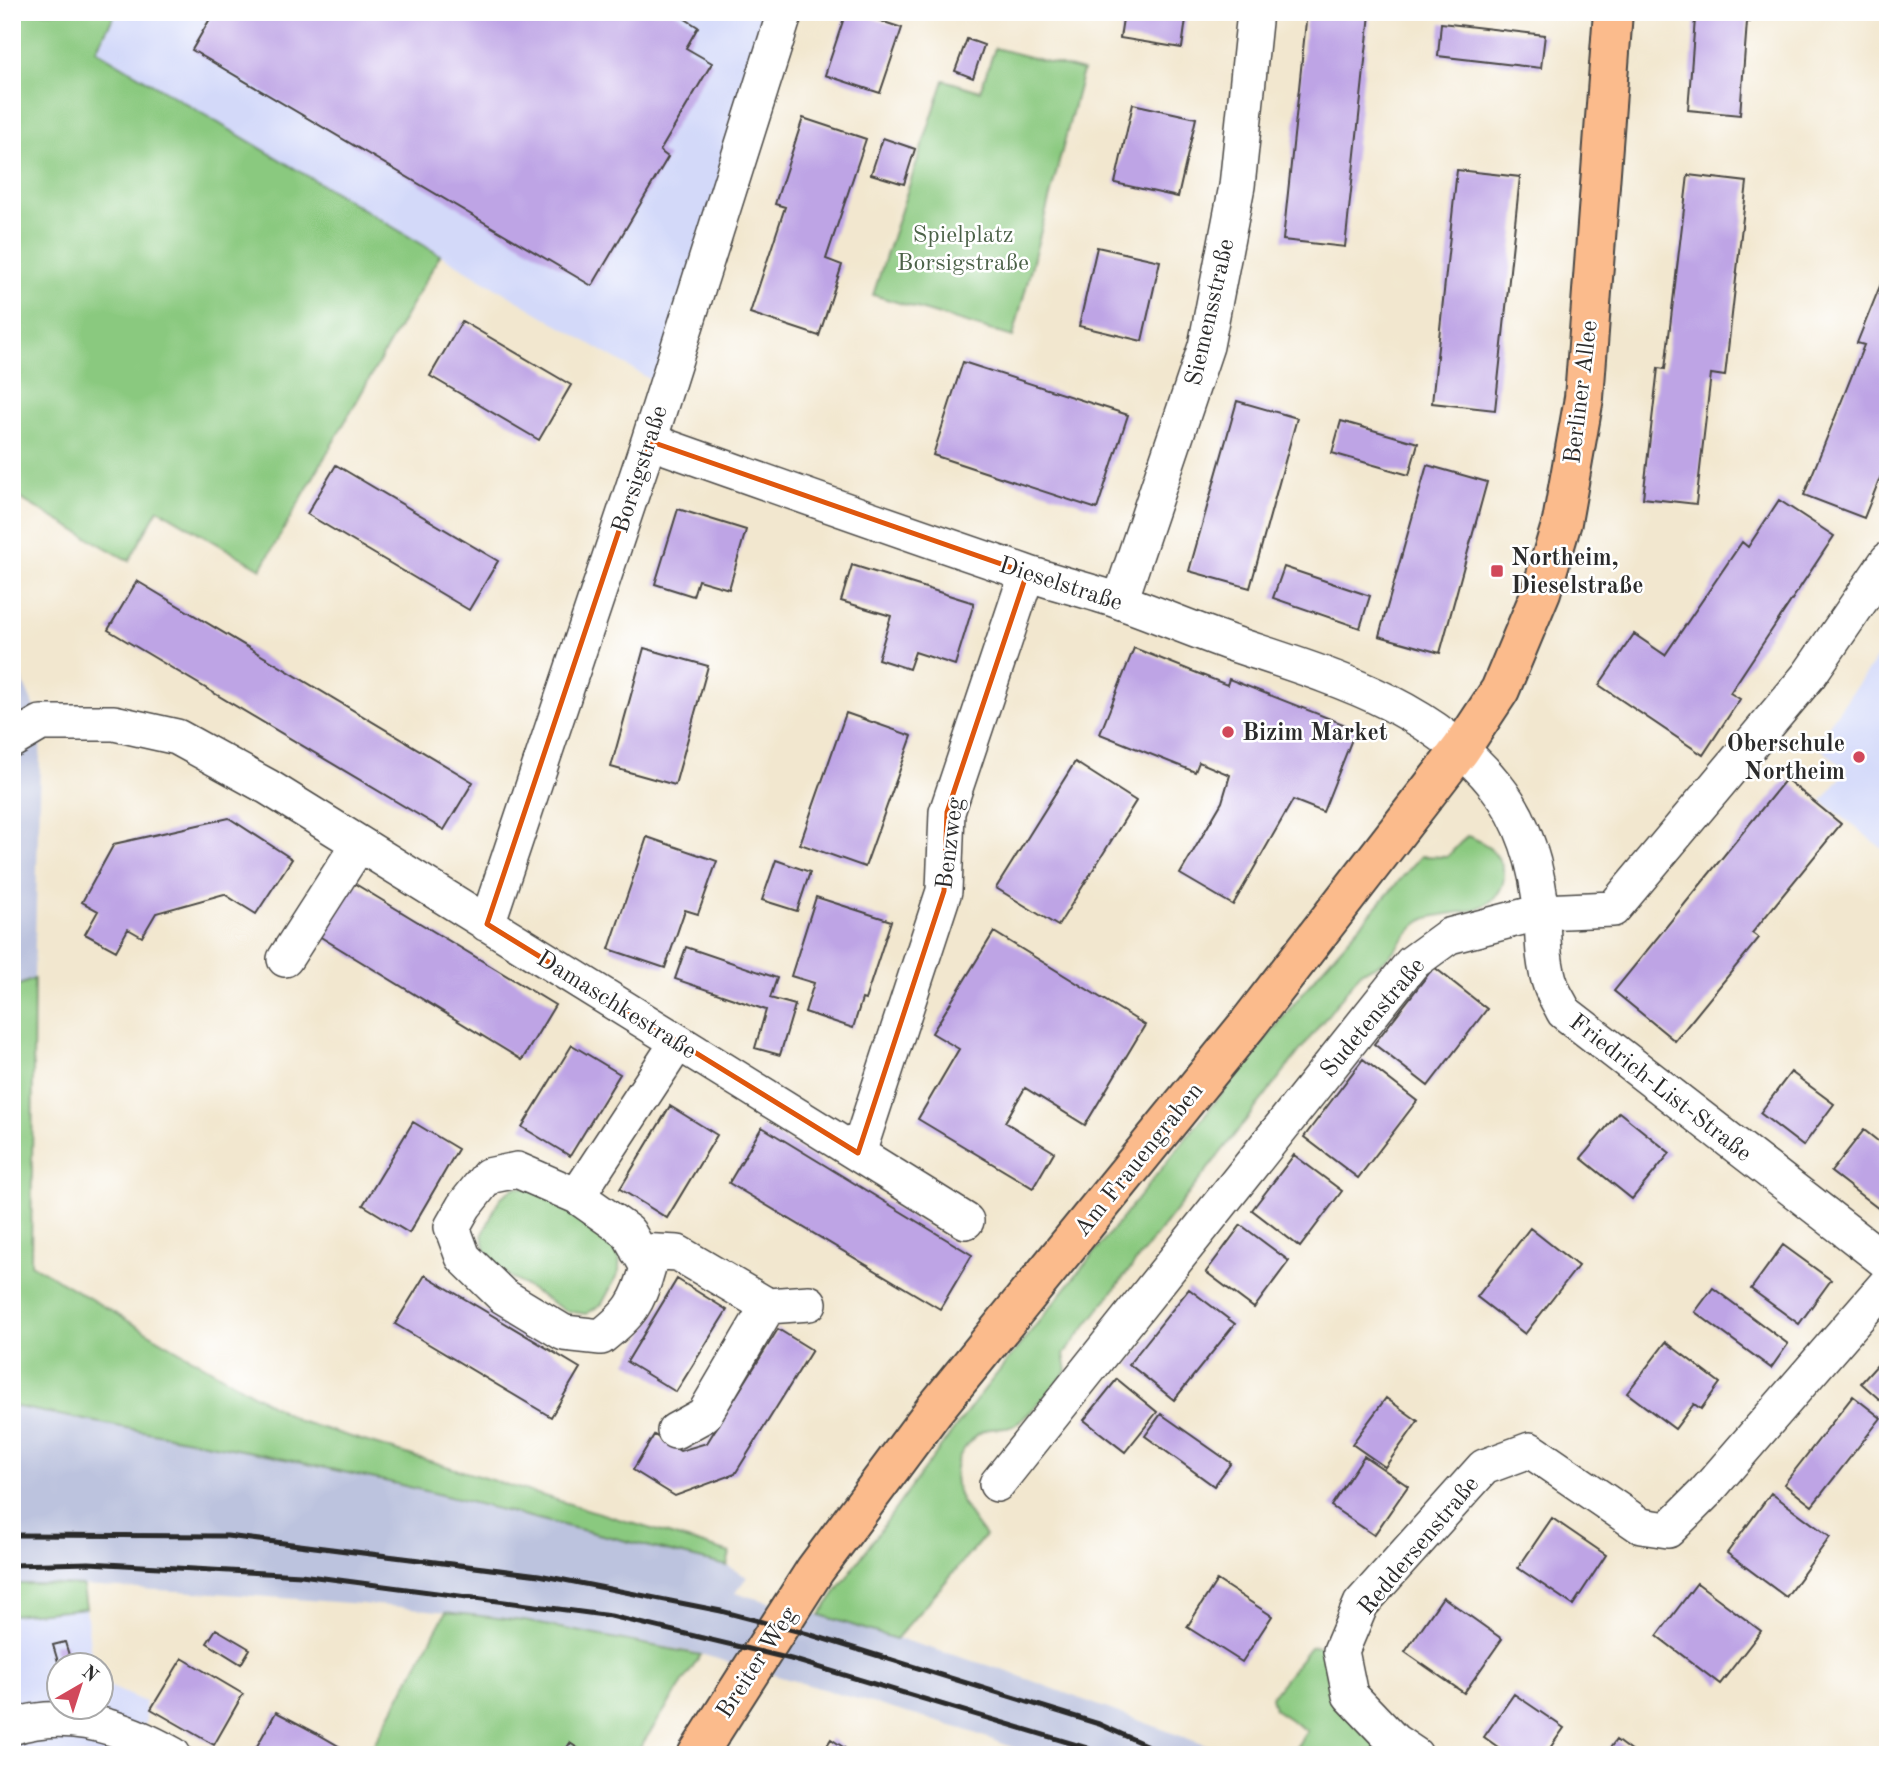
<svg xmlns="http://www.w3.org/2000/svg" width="1900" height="1767" font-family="'Old Standard TT',serif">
  <rect width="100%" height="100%" fill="#fff"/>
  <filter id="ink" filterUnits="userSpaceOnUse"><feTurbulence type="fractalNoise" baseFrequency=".0143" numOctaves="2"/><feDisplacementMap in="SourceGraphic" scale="14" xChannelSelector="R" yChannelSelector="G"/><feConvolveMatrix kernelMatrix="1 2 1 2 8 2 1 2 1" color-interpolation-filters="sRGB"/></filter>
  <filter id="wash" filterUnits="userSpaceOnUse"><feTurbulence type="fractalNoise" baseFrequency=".00686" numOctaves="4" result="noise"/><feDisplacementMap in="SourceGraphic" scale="28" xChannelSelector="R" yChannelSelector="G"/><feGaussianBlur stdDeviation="1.57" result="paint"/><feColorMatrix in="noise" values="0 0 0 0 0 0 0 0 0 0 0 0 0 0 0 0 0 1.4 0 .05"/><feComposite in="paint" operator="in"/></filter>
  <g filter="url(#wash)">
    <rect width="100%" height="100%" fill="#f2e7cf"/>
    <path fill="#d3d9f9" d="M116,12H785L666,389L96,50Z
      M1888,642V853L1822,801L1847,770L1815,744Z
      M86,1608L92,1665L60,1666V1708H102V1683L145,1702L146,1722L129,1755H12V1615Z"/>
    <path fill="#bcc3de" d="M12,656L41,723L34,979L12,988Z
      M12,1406L257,1453L389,1482L727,1566L747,1577L735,1593L820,1615L1003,1670L1232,1755H1033L966,1730L693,1652L524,1621L402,1607L214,1593L44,1584H12Z"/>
    <path fill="#8ac97f" stroke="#5a7a55" stroke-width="2" d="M12,12H116L96,50L440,255L261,569L158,509L129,561L12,494Z
      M995,48L1083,71L1013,337L873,295L944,80L980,91Z
      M1467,836C1495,844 1519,875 1492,900C1474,917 1438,910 1420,922C1405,932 1397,952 1382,962C1377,966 1369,968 1362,971L1064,1354L1067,1371C1056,1384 1026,1422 1010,1427C1001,1430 992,1427 983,1431C975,1435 969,1442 964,1449C942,1480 966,1512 985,1536L896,1639L820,1615L916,1480L983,1391L1321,970L1421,856L1447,857Z
      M34,979L31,1264L299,1421L730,1553L727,1566L389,1482L257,1453L12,1406V988Z
      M515,1187L537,1189L606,1230L620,1252L619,1272L602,1304L586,1314L566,1311L499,1270L487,1255L482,1236L500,1198Z
      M44,1584L83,1586L86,1608L12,1615V1584Z
      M446,1612L524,1621L701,1655L635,1755H368Z
      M1319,1646L1327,1653L1328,1681L1340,1702L1399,1755H1291L1307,1731L1274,1709L1271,1697L1310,1647Z"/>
    <g id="blocks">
      <path fill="#bea4e5" d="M214,12H674L698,27L686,48L712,63L660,151L668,157L592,286L192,50Z
        M846,12H854L902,28L880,93L825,75Z
        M1124,12H1187L1182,48L1120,38Z
        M1307,12L1370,14L1345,247L1283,240Z
        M1699,12H1751L1750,22H1747L1740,115L1688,110L1695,19L1699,18Z
        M1441,23L1545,35L1541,68L1438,56Z
        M967,39L984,45L973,78L955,71Z
        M1133,104L1196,118L1178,197L1115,183Z
        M803,118L866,139L826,259L842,265L819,336L750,313L785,207L775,204Z
        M883,138L915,149L904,184L871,174Z
        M1457,170L1520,177L1495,410L1432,403Z
        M1688,175L1747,182L1725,376L1711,374L1696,504L1643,498L1658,368L1665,369Z
        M1097,247L1160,261L1142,341L1079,326Z
        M1888,266V458L1864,518L1804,495L1864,345L1857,343Z
        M462,321L571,385L539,440L430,376Z
        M963,362L1128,415L1097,509L933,455Z
        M1237,401L1297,418L1250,588L1189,571Z
        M1341,421L1418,443L1409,475L1332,453Z
        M336,465L498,561L469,610L307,514Z
        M1427,465L1487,482L1440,653L1379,636Z
        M1779,500L1834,536L1730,693L1740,699L1703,755L1599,685L1634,634L1665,655L1742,542L1748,547Z
        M678,509L746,530L729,589L698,580L693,596L655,584Z
        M852,565L974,603L955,665L915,652L909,669L878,659L891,616L841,601Z
        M1284,567L1370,596L1360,628L1273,598Z
        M137,581L473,782L444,830L108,630Z
        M644,648L708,666L675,785L611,767Z
        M1134,648L1227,685L1229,679L1356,729L1323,812L1293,800L1233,905L1180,874L1222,802L1230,775L1199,762L1195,772L1100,734Z
        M846,713L912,736L865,867L800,844Z
        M1075,762L1136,801L1058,926L996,888Z
        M1786,779L1841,824L1752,933L1759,938L1675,1041L1614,991Z
        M229,818L292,859L256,914L224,894L156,913L142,937L128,929L116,951L85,934L98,911L82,902L114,844Z
        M647,837L717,861L698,914L685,910L665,968L609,949Z
        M776,860L810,872L797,911L762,900Z
        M352,882L555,1005L522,1060L319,936Z
        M816,897L891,921L865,1000L862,999L853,1028L805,1012L814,983L791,976Z
        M994,932L1145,1025L1085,1125L1025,1088L1005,1122L1054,1152L1033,1188L918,1119L959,1049L932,1033Z
        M686,947L777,978L770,998L795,1005L780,1055L755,1048L766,1010L675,979Z
        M1434,967L1487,1009L1428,1086L1374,1044Z
        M572,1045L620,1074L570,1156L522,1127Z
        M1363,1059L1417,1101L1358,1178L1304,1137Z
        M1791,1072L1834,1104L1803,1146L1760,1113Z
        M670,1106L717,1135L667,1218L620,1189Z
        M1619,1112L1670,1153L1632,1199L1581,1158Z
        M413,1122L458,1149L409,1233L363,1205Z
        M762,1127L972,1255L940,1309L729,1183Z
        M1864,1130L1888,1149V1216L1831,1172Z
        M1294,1155L1342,1191L1300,1247L1252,1210Z
        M1241,1225L1289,1261L1254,1308L1206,1272Z
        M1530,1228L1578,1266L1525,1334L1477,1297Z
        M1783,1245L1831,1280L1799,1324L1751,1289Z
        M425,1275L580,1368L551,1417L395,1324Z
        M677,1279L727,1310L676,1392L627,1362Z
        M1713,1288L1788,1344L1771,1368L1695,1312Z
        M1189,1289L1235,1324L1174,1400L1129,1364Z
        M778,1329L812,1350L735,1474L675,1496L633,1470L654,1435L680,1451L707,1443Z
        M1666,1342L1720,1383L1701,1409L1694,1404L1675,1429L1627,1393Z
        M1888,1353V1407L1861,1383Z
        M1117,1379L1157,1412L1125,1452L1084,1420Z
        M1853,1396L1881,1418L1812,1506L1784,1484Z
        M1386,1398L1418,1421L1385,1467L1352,1444Z
        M1161,1414L1231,1463L1214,1486L1145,1436Z
        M1364,1456L1408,1486L1374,1535L1331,1506Z
        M1771,1493L1830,1537L1786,1597L1727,1553Z
        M1552,1518L1606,1555L1573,1605L1518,1568Z
        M1217,1580L1272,1616L1242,1662L1187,1627Z
        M1697,1583L1761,1631L1720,1684L1657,1636Z
        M1443,1597L1502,1639L1464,1693L1405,1652Z
        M216,1629L250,1649L241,1664L207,1643Z
        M65,1642L72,1665H59L53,1645Z
        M182,1658L243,1694L214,1745L151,1709Z
        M1514,1694L1564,1728L1545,1755H1509L1484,1737Z
        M276,1712L316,1733L354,1755H252Z
        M831,1739L855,1755H821Z
        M1616,1740L1636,1755H1605Z
        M570,1743L588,1755H562Z"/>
    </g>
  </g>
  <g filter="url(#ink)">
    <use href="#blocks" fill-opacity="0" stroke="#494744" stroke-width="2"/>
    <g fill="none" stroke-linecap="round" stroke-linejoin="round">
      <defs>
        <path id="minor" d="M649,441C774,485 899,530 1024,572C1055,583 1088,590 1119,601C1156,614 1191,629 1228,642C1325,675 1429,702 1496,786C1526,823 1538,871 1542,917C1543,939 1543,964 1551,986C1554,995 1560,1003 1564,1012L1888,1263
          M1120,601L1206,346L1237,186L1255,12
          M12,740L41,723H114L177,737L268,787L966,1221
          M487,924L649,441L785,12
          M285,959L359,844
          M858,1153L944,891L947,812L1027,573
          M517,1170L577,1196L628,1232L648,1267C638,1304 630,1314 601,1337L564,1333L503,1296L463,1257L452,1227L464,1206L488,1176Z
          M577,1196L678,1042
          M638,1251L678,1253L768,1306L704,1415L675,1431
          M768,1306L809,1303
          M997,1484L1412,963L1449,936L1541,912L1613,909L1809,675L1888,560
          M12,1727C67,1708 126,1728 173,1755
          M1415,1755L1394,1741L1350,1695L1341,1651L1361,1604L1484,1467L1530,1450L1641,1526L1668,1530L1705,1493L1888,1282"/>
        <path id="major" d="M697,1755L815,1570L934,1410L1249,1023L1461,749L1500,690L1541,592L1562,522L1584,398L1613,12"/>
      </defs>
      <use href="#minor" stroke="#494744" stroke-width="38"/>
      <use href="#major" stroke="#494744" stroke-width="42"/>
      <use href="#minor" stroke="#fff" stroke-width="35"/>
      <use href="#major" stroke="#fbbb8c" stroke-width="38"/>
      <path stroke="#2b2b2b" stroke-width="5" d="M12,1535L227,1536L539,1575L721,1611L808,1634L1099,1724L1168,1755
        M12,1565L89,1563L301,1575L611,1616L791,1659L1087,1748L1102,1755"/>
    </g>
  </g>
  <path fill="none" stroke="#df570e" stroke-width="5" stroke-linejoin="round" d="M649,441L1027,573L947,812L944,891L858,1153L487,924Z"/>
  <g fill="#d1495b" stroke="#fff" stroke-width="2.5">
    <rect x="1490" y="564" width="14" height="14" rx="3.5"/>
    <circle cx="1228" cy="732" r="7"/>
    <circle cx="1859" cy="757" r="7"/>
  </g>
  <g text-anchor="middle" stroke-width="5" stroke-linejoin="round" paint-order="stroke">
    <g font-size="24" fill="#4c6248" stroke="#fff">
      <text x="963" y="242">Spielplatz<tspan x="963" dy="28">Borsigstraße</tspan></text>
    </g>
    <g font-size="24" fill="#2b2b2b" stroke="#fff">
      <text transform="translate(1209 312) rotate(-77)" y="8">Siemensstraße</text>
      <text transform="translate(1580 392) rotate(-83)" y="8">Berliner Allee</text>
      <text transform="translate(639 469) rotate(-72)" y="8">Borsigstraße</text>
      <text transform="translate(1061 583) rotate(18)" y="8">Dieselstraße</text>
      <text transform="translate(949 843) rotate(-83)" y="8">Benzweg</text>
      <text transform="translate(617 1004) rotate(32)" y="8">Damaschkestraße</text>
      <text transform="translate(1372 1017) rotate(-50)" y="8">Sudetenstraße</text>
      <text transform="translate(1661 1087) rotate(38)" y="8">Friedrich-List-Straße</text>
      <text transform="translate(1138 1159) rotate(-51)" y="8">Am Frauengraben</text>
      <text transform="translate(1418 1545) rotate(-50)" y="8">Reddersenstraße</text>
      <text transform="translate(756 1662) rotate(-57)" y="8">Breiter Weg</text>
    </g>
    <g font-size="24" font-weight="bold" fill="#2b2b2b" stroke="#fff" text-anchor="start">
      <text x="1511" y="565">Northeim,<tspan x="1511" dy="28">Dieselstraße</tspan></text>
      <text x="1242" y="740">Bizim Market</text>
      <text x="1845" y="751" text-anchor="end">Oberschule<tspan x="1845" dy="28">Northeim</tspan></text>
    </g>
  </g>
  <rect width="1900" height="1767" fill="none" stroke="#fff" stroke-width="42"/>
  <g transform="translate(80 1686) rotate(39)"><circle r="33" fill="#ffffff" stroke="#aaaaaa" stroke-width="2"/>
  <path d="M0-5L12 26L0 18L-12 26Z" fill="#d1495b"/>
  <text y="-10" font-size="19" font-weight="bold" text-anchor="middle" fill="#2b2b2b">N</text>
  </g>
</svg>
